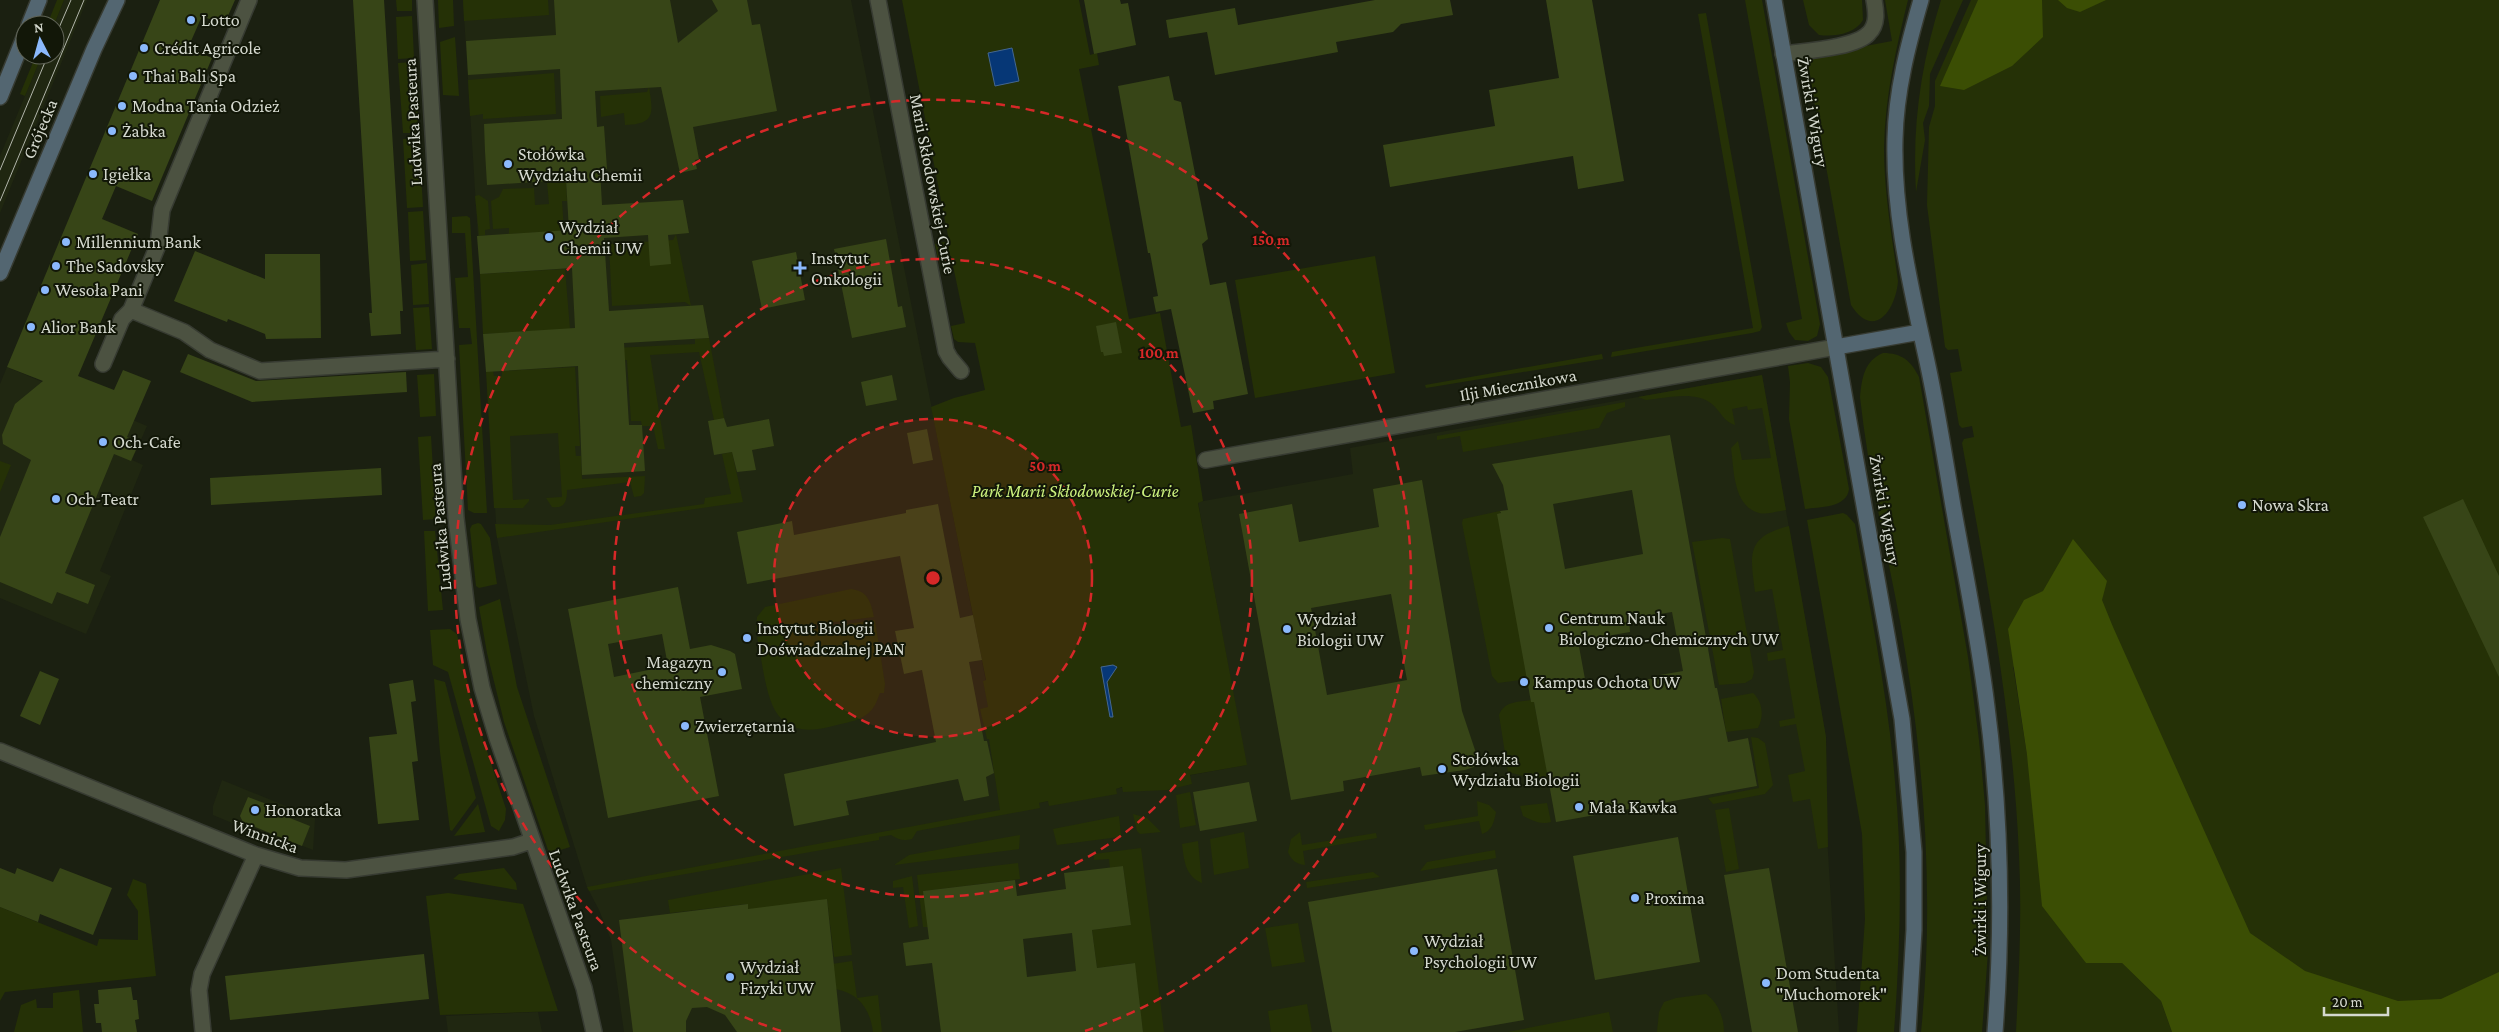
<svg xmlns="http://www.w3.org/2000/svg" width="2499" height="1032" font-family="'Crimson Pro',serif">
  <rect width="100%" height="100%" fill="#1b2011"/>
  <path fill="#202711" d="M64,0H87L0,213V156L42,55H55L54,25Z
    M463,0H851L1011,808L1246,765L1198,502L1353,474L1350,448L1762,375L1826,737L1827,836L1839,1032H624L611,940L599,910L587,887L534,716L497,538Z
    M7,367L147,426L132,460L143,465L100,571L111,576L86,634L0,598V384Z
    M222,780L315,818L313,850L295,843L293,846L280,843L213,815V806Z
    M538,1012L542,1032H448L446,1016Z"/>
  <path fill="#253106" d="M57,0H64L54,25H47Z
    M396,0H412V11H397Z
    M438,0H453L454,26L439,28Z
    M463,0H548L549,15L464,21Z
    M902,0H1079L1090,55L1097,53L1099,65L1079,69L1129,319L1160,313L1181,427L1191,425L1203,501L1198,503L1247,765L1190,775L1192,784L1167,790L1123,792L1122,787L1116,789L1117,794L1049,806L1048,801L1039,803L1040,808L917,831L912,839C903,841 899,840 891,835L879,837V840L589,891L587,887L1000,810L989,739H987L980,709L988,707L983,681L986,680L931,407L954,398L985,390L975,343L958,342L954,339L951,326L965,323L951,256L938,258L935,244L949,241Z
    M1745,0H1762L1820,324L1817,336L1808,341L1795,340L1789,332L1786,323L1802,319Z
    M1803,0H1862L1863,20C1855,34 1834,37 1819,35L1809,25Z
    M1885,0H1908C1896,48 1885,97 1884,148C1884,192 1892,237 1898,281C1896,310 1874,341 1851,305L1807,61L1813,56L1892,41Z
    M1941,0H1963L1930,74L1929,106L1923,123L1925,140L1916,192C1912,125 1921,64 1941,0Z
    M1971,0H2499V1032H2224L2013,666L2027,755L2086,963H2122L2161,1001L2172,1032H2016C2019,973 2022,914 2019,855C2013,716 1987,580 1962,443L1964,439L1974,437L1972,426L1962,428L1959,425L1950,373L1962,371L1958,349L1948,350L1945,347L1927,205L1929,127L1935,106V81Z
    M1706,13L1762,327L1760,331L1752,333L1611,357L1612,352L1753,328L1698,14Z
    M412,16L414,58L398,59L396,17Z
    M455,37L459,96L443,95L440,42Z
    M36,55H42L25,96L20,94Z
    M415,62L419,133H403L398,63Z
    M554,73L556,114L483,119V114L470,116L468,80Z
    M649,87C653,113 656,124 625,125L624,113L601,117L600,96L647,92Z
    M419,138L423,207L407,208L403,139Z
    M566,180L567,201H562L564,231L509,234V228L493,229L491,201L499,197L503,189L534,188L535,205L549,204L547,182Z
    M479,195L488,201L490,229L485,230V235L479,236L475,196Z
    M423,211L426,260L410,261L408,212Z
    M467,216L470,218L487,513H474L468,510L459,345L472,344L470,328H459L455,278L468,277L465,233H452V217Z
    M676,234L691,306L685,302L612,306L609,244L673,240Z
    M1375,256L1395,373L1255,398L1235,280Z
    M427,263L429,304L413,305L411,265Z
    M565,269L570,329L483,334L480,274Z
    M429,307L432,349L416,350L413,308Z
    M709,338L724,418L714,420L699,352L650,355L665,449H658L653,426H642L641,421H631L627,360L618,361L615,348L695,344V339Z
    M1883,353C1902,353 1911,361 1919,377L1968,657L1979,740L1985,805L1988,952L1982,1032H1921C1935,895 1924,756 1900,621C1886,546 1868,472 1860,397C1862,378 1864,361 1883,353Z
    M1602,354L1603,359L1426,388L1425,385Z
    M1808,363L1821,367L1828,377L1849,489C1847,508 1819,507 1805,509L1789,419L1790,382L1788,366Z
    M575,367L580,446H575L576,456H581L582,479L645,476L644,493L641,496L634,497L630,482L567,490C567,501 565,509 552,507L546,498L562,497L558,433L510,436L513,500L529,499V501L523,508H494L486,372L493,371L494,376H502V371Z
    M434,374L436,416L420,417L417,375Z
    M1762,375L1786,510C1778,511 1767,515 1759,513C1733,506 1734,469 1731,448L1738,441L1742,460L1771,458L1762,408L1748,410L1747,406L1732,409L1735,425C1724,422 1721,412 1712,404C1696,390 1665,398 1646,400L1638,397Z
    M1625,402V407L1607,413L1599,428L1463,452L1460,436L1437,440V436Z
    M431,436L436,519L423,520L418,437Z
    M732,452L743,502L497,538L495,524L550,525L704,504L705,498L731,494L722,454Z
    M0,461L11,465L0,492Z
    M1500,511L1527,679L1498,683L1492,676L1462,523L1463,519Z
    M1843,513L1847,515L1855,524C1870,610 1888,696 1895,782C1903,866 1900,949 1894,1032H1857L1865,919L1862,834L1807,520Z
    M478,523L481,524L490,538L497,584L479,588L476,586L470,529L472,525Z
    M1789,526L1826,737L1828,847L1818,849L1810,799L1793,802L1788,775L1805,771L1796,724L1780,727L1779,721L1795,718L1785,658L1768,661L1767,653L1783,650L1772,589L1755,592C1750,554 1746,537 1789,526Z
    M424,531H435L443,610L428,611Z
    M1722,538L1730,539L1754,672L1752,679L1745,683L1719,685L1692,542Z
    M851,589C868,591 871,602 874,617L756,632L757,617L765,607Z
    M500,599L517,687L570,847L554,852L548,850L504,722L487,653L479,607Z
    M875,620L885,684L884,693H880C877,701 874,710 866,715C859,720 850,722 841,724C818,730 795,736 778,715C765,698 762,658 757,637Z
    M450,629L457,634L473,708L506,809L505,820L499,831L491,826L448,672L433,665L430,630Z
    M434,679L445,682L476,798L452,831L450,830L440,752Z
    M1753,693C1763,702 1764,717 1758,728L1726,732L1721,699Z
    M1531,700V702H1534L1548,776L1535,779L1508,772L1499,715C1504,701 1518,702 1531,700Z
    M1751,737L1758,738L1765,743L1773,785L1765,794L1713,804L1708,798L1759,788Z
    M1190,792L1196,825L1180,828L1176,795Z
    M1477,801L1489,805L1496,812C1494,822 1492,831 1482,834L1479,821L1425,830L1424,825L1478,816Z
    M1547,803L1551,822C1540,825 1532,820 1523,816L1520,806Z
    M478,804L485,832L454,836Z
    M1729,808L1739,869L1726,872L1715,810Z
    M1133,814L1147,818L1161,832L1140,834L1137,831Z
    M1119,816L1121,835L1119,837L1057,845L1053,829Z
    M1244,832L1249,868L1214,875L1210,839Z
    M1300,832L1302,845L1376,833L1377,838L1303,851L1305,865C1296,864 1291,860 1288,852L1291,839Z
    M1020,835L1019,849L894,865L909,855Z
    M1198,841L1202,883C1185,876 1184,860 1182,844Z
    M1141,848L1164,1032H1143L1134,963L1097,968L1092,930L1131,925L1123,866L1110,868L1109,859L1094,860V854Z
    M1495,850L1496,858L1420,871L1427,862Z
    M1018,863L1020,879L924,891L928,927H923L917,875Z
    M504,868L516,883L517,890L453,879L459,874Z
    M841,868L852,955L834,957L827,899L750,921L747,904L670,913L668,900Z
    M1373,872L1380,877L1307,888L1306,882Z
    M912,876L918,926L909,928L903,887L893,888V881Z
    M133,879L146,884L156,976L5,992L0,1001V907L97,946L99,939L138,940V911L127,895Z
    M448,893L523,904L558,1011L440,1015L426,896Z
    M1298,923L1305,962L1272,967L1265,928Z
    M852,961L857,998L878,995L882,1032H873C870,1009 859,993 835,989L832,964Z
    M79,990L83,1032H14L21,1005L36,999L37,1008H53V993Z
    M1706,994C1718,1002 1724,1018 1724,1032H1657L1659,1012L1664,1002L1676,998Z
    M1307,1004L1312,1032H1271L1268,1011Z
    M1609,1012L1613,1032H1508Z"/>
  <path fill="#3b4e04" d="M1978,0H2042L2043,37L2012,66L1964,90L1940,86Z
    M2058,0H2106L2080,12L2067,8Z
    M2073,539L2107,581L2102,600L2113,627L2250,933L2305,971L2398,1001L2441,999L2499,972V1032H2172L2161,1001L2122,963H2086L2042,906L2027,755L2008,629L2024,600L2043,591Z"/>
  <path fill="#063776" stroke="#446790" d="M1012,48L1019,81L995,86L988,53Z
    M1113,665L1117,667L1107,682L1113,717H1110L1101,667Z"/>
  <path fill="#374517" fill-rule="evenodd" d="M160,0H235L224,25L202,16L188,48L212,58L152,201L116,186L102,219L138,234L78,376L114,390L123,370L151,381L127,437L139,443L131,461L114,454L65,573L95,585L88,604L57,592L52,604L0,582V537L31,460L3,444L2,435L15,404L43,381L7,367Z
    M353,0H384L403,311H400L401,334L371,336L369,313H372Z
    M554,0H670L678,43L718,11L712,0H747L752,25L760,24L777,111L693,127L699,159L695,160L697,169L680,173L661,87L595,91L597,127L604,126L607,169H600L602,205L683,200L689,233L668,235L671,264L650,266L648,235L604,238L609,311L703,305L709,338L624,343L629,425H642L645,471L582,475L578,366L486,372L483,334L575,328L572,268L480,274L477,236L569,230L566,180L487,185L485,151L484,124L562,119L560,69L468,75L466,41L556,35Z
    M1084,0H1120L1121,4L1128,3L1136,45L1094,54Z
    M1375,0H1450L1453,15L1401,24L1393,32L1336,42L1338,52L1215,75L1207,32L1169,38L1166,20L1235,8L1238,25Z
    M1546,0H1592L1624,181L1578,189L1573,156L1390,187L1383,145L1495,126L1489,90L1559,78Z
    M1169,76L1174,100L1181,102L1201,204L1208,239L1202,244L1210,285L1226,282L1248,394L1213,401L1214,409L1193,413L1171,309L1156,312L1153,297L1158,296L1150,253H1148L1118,86Z
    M886,239L898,307L902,306L906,327L852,338L834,249Z
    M195,251L265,279V254H320L321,338L266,339L265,334L228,319L227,322L174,301Z
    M796,252L805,300L762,309L752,261Z
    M1116,322L1122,353L1104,356L1103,352H1101L1096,326Z
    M188,354L256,381L406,372L407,392L252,402L180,372Z
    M892,375L897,400L866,406L861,382Z
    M724,418L727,427L769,419L774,446L752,450L756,470L737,472L732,452L714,455L708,421Z
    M927,429L933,460L913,464L907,433Z
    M1670,435L1715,688H1717L1728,742L1748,738L1757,786L1556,822L1534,702H1531L1497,514L1501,513L1500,511L1508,510L1503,485L1492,464ZM1632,490L1643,554L1565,569L1553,504ZM1672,612L1683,671L1660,675V677L1587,690L1578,641L1630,632L1629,619Z
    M381,468L382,495L211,505L210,478Z
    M1422,480L1462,711L1480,765L1465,770L1422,776L1420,767L1343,781L1344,791L1291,800L1239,514L1292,504L1299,542L1379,527L1373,489ZM1391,594L1407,680L1327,695L1311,608Z
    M2463,499L2499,576V677L2423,517Z
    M938,504L960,618L973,615L982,660L969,662L984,741H987L994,773L986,777L989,796L964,801L958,779L846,801L849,815L794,826L784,774L936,742L922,670L904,674L895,631L914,628L900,556L747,584L737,532L792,521L794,535L906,513V510Z
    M678,587L690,649L711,645L730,651L735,654L742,689L700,697L719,796L608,818L568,609ZM662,634L668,666L614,677L608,644Z
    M40,671L59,679L40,725L20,716Z
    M413,680L416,701L411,702L418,761L412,762L419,820L378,824L369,737L397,734L389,684Z
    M1249,782L1257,821L1200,831L1193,792Z
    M248,797L269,805L267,809L310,826L302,846L243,822L240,816Z
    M1678,837L1700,962L1595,980L1573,856Z
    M1123,866L1131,925L1092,930L1097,968L1135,963L1143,1032H941L932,963L906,966L903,943L929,939L923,891L1015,880L1017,896L1066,889L1064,873ZM1072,933L1076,971L1027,977L1023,939Z
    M0,868L15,874L17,868L53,882L60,868L112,888L93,935L40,914L38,922L0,907Z
    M1769,868L1798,1032H1752L1724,875Z
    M1497,869L1524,1020L1455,1032H1332L1308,902Z
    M827,899L841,1032H737L725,1015L707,1007L692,1008L686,1021V1032H633L619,920L748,904V909Z
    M424,954L429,999L230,1020L225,976Z
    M131,987L133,1000H137L139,1019L135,1020L137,1032H102L101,1023H96L94,1004H99L98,990Z"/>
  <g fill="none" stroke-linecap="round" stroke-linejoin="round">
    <defs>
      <path id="street" d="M249,0L162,210L158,245L131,310L184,332L210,350L260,371L447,359
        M425,0L456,518L468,619L482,688L497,738L584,988L594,1032
        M878,0L946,351L950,358L961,371
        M1783,54C1804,51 1856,48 1869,33C1878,24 1876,11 1874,0
        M103,364L122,319L131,310
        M1206,460L1836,347
        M0,751L256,855L300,868L346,870L513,847L531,841
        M203,1032L199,990L202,974L256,855"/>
      <path id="secondary" d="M1774,0L1902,719L1914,852V930L1908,1032
        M1921,0C1908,45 1896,91 1895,139C1893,217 1912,291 1928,366C1938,413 1945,459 1953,506C1965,573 1979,640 1987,707C2001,815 2003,924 1995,1032
        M29,25L39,0
        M0,97L25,35
        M0,273L94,49L117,0
        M1836,347L1920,332"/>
    </defs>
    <use href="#street" stroke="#373b32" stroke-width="18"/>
    <use href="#secondary" stroke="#373b32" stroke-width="18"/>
    <use href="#street" stroke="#4c5241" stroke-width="15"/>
    <use href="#secondary" stroke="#536671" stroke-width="15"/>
    <path stroke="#b2b6ab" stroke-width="1" d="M55,37L71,0
      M0,170L48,55
      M0,201L84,0"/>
  </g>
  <circle cx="933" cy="578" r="159" fill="#d62828" fill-opacity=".12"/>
  <g fill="none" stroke="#d62828" stroke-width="2.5" stroke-dasharray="9 6">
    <circle cx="933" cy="578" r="159"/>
    <circle cx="933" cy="578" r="319"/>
    <path d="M781 1031A478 478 0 1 1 1085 1031"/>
  </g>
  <g fill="#8bb9fc" stroke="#121708" stroke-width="2">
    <circle cx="191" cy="20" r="5"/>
    <circle cx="144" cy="48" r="5"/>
    <circle cx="133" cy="76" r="5"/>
    <circle cx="122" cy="106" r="5"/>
    <circle cx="112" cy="131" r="5"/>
    <circle cx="508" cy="164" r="5"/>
    <circle cx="93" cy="174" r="5"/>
    <circle cx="549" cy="237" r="5"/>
    <circle cx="66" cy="242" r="5"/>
    <circle cx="56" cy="266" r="5"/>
    <path d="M797.5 260.5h5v5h5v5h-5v5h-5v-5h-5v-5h5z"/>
    <circle cx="45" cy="290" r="5"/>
    <circle cx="31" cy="327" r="5"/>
    <circle cx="103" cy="442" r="5"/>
    <circle cx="56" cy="499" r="5"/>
    <circle cx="2242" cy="505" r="5"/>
    <circle cx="1549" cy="628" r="5"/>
    <circle cx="1287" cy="629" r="5"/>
    <circle cx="747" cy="638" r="5"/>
    <circle cx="722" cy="672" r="5"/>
    <circle cx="1524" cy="682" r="5"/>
    <circle cx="685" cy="726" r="5"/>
    <circle cx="1442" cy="769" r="5"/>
    <circle cx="1579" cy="807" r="5"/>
    <circle cx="255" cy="810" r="5"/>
    <circle cx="1635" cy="898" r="5"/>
    <circle cx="1414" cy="951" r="5"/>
    <circle cx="730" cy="977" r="5"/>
    <circle cx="1766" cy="983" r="5"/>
  </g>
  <g text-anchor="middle" stroke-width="4" stroke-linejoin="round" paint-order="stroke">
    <g font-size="18" fill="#d4d8ce" stroke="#121708" text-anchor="start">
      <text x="201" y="26">Lotto</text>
      <text x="154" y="54">Crédit Agricole</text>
      <text x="143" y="82">Thai Bali Spa</text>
      <text x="132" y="112">Modna Tania Odzież</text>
      <text x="122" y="137">Żabka</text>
      <text x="518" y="160">Stołówka<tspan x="518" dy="21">Wydziału Chemii</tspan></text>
      <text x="103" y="180">Igiełka</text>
      <text x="559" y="233">Wydział<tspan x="559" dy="21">Chemii UW</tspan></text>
      <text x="76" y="248">Millennium Bank</text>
      <text x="811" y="264">Instytut<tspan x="811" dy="21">Onkologii</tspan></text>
      <text x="66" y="272">The Sadovsky</text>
      <text x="55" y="296">Wesoła Pani</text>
      <text x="41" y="333">Alior Bank</text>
      <text x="113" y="448">Och-Cafe</text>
      <text x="66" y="505">Och-Teatr</text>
      <text x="2252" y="511">Nowa Skra</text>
      <text x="1559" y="624">Centrum Nauk<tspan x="1559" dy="21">Biologiczno-Chemicznych UW</tspan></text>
      <text x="1297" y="625">Wydział<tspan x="1297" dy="21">Biologii UW</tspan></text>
      <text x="757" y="634">Instytut Biologii<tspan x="757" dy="21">Doświadczalnej PAN</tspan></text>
      <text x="712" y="668" text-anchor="end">Magazyn<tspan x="712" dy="21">chemiczny</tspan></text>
      <text x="1534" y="688">Kampus Ochota UW</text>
      <text x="695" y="732">Zwierzętarnia</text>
      <text x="1452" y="765">Stołówka<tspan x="1452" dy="21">Wydziału Biologii</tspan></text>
      <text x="1589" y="813">Mała Kawka</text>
      <text x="265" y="816">Honoratka</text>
      <text x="1645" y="904">Proxima</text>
      <text x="1424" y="947">Wydział<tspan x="1424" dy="21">Psychologii UW</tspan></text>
      <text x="740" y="973">Wydział<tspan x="740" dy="21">Fizyki UW</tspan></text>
      <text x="1776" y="979">Dom Studenta<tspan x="1776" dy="21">"Muchomorek"</tspan></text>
    </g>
    <g font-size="18" fill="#d4d8ce" stroke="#121708">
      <text transform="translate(1813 112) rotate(80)" y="6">Żwirki i Wigury</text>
      <text transform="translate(413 122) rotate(-93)" y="6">Ludwika Pasteura</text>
      <text transform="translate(40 129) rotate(-67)" y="6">Grójecka</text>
      <text transform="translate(933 184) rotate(79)" y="6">Marii Skłodowskiej-Curie</text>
      <text transform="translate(1518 385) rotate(-10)" y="6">Ilji Miecznikowa</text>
      <text transform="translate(1885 510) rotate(80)" y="6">Żwirki i Wigury</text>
      <text transform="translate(440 527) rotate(-95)" y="6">Ludwika Pasteura</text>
      <text transform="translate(265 836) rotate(20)" y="6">Winnicka</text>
      <text transform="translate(1980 900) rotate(-90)" y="6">Żwirki i Wigury</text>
      <text transform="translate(576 910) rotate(70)" y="6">Ludwika Pasteura</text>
    </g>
    <g font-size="18" font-style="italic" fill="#ccf27e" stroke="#121708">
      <text x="1075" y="497">Park Marii Skłodowskiej-Curie</text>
    </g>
  </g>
  <circle cx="933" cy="578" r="8" fill="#d62828" stroke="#121708" stroke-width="2.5"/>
  <g font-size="15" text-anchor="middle" font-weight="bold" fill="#d62828" stroke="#121708" stroke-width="4" stroke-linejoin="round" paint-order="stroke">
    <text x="1271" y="245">150 m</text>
    <text x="1159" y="358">100 m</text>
    <text x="1045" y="471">50 m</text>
  </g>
  <g transform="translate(40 40) rotate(354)"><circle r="24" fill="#121708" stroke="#606457"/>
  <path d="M0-4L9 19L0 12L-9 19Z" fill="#8bb9fc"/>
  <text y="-8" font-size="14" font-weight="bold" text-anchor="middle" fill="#d4d8ce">N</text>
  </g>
  <path d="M2324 1007v8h64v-8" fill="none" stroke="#d4d8ce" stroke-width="2.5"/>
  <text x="2332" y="1007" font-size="15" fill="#d4d8ce" stroke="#121708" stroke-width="4" paint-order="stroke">20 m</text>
</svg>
